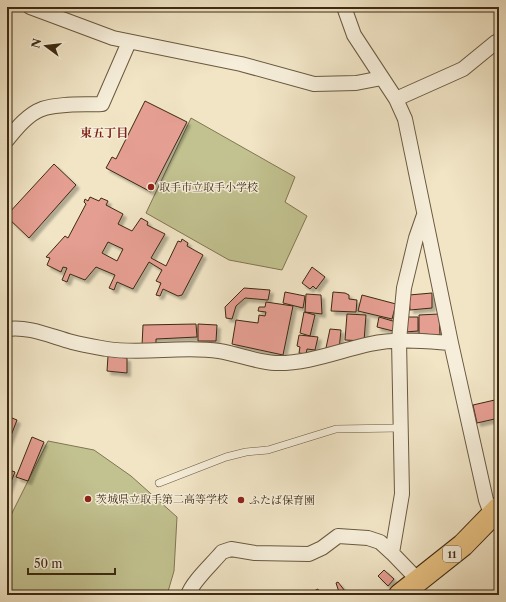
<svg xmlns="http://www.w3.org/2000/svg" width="506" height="602" font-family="'Libre Caslon Text','Noto Serif JP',serif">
  <defs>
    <filter id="shadow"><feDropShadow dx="3.5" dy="3.5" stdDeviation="1" flood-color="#0004"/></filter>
  </defs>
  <rect width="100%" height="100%" fill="#f1e5c6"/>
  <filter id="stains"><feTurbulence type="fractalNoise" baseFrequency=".005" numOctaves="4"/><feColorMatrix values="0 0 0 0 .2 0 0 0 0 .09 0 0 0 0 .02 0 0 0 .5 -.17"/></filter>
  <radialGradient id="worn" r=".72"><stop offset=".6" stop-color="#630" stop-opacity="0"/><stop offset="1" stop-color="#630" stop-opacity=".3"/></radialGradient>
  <path fill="#c2c290" stroke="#807651" d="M191,118L295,177L285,202L307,216L282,270L229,260L146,213Z
    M48,441L94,450L131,476L177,517L174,571L167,595H7V523Z"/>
  <path fill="#e59e92" stroke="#3d2a12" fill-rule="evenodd" filter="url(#shadow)" d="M145,101L187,122L151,192L106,168L112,157L116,159Z
    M54,164L76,185L29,238L7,217V215Z
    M90,197L99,201L101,198L108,201L106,205L123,214L118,224L132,231L141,218L148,222L147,225L165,234L151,258L166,266L178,241L181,242L182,239L188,243L187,246L203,255L182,295L178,296L163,289L160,296L156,295L161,283L156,281L162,270L149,262L133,289L117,282L114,290L109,288L115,275L96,267L85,280L70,274L67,282L62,280L67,268L63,267L61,272L47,265L50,258L46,257L65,236L68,238L86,204L84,202L85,199L88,201ZM108,242L123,249L117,261L102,253Z
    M312,267L325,277L316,289L313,286L310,289L302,283Z
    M244,288L270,290L268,300L245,298L236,306L232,319L226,318L225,307Z
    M285,292L305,296L303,308L283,303Z
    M333,292L345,293L349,295V299L357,300L356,312L331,311Z
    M432,293V308L410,310L409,295Z
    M306,294L321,295L322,314L305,312Z
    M362,295L396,304L392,319L358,311Z
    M266,302L293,306L283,355L232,344L236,320L258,323L259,315L265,316L266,312L258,311L259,307H265Z
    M304,312L315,315L310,336L300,333Z
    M347,314L366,315L364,341L345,340Z
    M439,314L440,335L419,334V315Z
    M379,317L396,322L393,331L377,327Z
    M404,317H418V331L405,332Z
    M196,324L197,337L156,339V345L142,346L143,325Z
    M198,324L217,325L216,341H198Z
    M330,329L341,330L339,350L326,348Z
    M299,335L318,337L315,350L307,349L306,354L299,353L300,347L297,346Z
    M108,356L127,358V373L107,371Z
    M499,399V418L477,423L473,405Z
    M7,416L17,420L7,446Z
    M32,437L44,442L28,481L16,477Z
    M7,469L15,472L7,492Z
    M384,570L394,579L388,586L378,576Z
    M338,582L348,595H340L336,583Z
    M318,589L320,595H306Z"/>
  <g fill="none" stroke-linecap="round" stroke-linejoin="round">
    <defs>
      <path id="service" d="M159,483L226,457L246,452L268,450L336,429L399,428"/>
      <path id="minor" d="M30,7L113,38L241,64L314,84L356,83L382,78
        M344,7L354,35L396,99L405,119L451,343L486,500L492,516
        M396,99L463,69L496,42H499
        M7,140C16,129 28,114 42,109C61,103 83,105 102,104L129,42
        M7,329C29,326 50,336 72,342C83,345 96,347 107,349C144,355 182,345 219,351C238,354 256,362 275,363C308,364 338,351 370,344C396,338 424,341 451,343
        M419,581L392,553L402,494L399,340L404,288L416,238L424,215
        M188,595C192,582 212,564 222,552L231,549L255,553L309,554L322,548L338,536L368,538L380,542L392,553"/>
      <path id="primary" d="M400,595L463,545L499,508"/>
    </defs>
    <use href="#service" stroke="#6a593f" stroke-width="8"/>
    <use href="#minor" stroke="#6a593f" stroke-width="16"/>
    <use href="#primary" stroke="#3d2a12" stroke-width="24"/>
    <use href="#service" stroke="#f6eeda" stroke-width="7"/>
    <use href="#minor" stroke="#f6eeda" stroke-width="14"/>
    <use href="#primary" stroke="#e8c283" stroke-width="22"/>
  </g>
  <g fill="#8f2418" stroke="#f6eeda" stroke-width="1.5">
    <circle cx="151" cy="187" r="4"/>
    <circle cx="88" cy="499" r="4"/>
    <circle cx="241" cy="500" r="4"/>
  </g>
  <g text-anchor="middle" stroke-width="3" stroke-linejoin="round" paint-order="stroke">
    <rect fill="#f6eeda" stroke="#74654e" stroke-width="1" x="443" y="546" width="18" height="16" rx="3"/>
    <g font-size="10" font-weight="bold" fill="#3d2a12">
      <text x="452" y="558">11</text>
    </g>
    <g font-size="11" fill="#3d2a12" stroke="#f6eeda" text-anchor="start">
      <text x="159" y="191">取手市立取手小学校</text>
      <text x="96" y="503">茨城県立取手第二高等学校</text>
      <text x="249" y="504">ふたば保育園</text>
    </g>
    <g font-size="12" font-weight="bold" fill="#7a1f14" stroke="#f6eeda">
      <text x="104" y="137">東五丁目</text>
    </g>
  </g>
  <rect width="506" height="602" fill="none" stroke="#f1e5c6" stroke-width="24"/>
  <rect x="8" y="8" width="490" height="586" fill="none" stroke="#3d2a12" stroke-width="2"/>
  <rect x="12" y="12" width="482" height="578" fill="none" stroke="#3d2a12"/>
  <g transform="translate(46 46) rotate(285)" stroke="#f6eeda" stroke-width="3" paint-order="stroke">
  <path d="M0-3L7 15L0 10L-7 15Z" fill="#3d2a12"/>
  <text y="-6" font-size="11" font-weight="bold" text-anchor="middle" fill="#3d2a12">N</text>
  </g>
  <path d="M28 568v6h87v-6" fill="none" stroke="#3d2a12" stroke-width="2"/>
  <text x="34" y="568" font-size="12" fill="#3d2a12" stroke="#f6eeda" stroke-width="3" paint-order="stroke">50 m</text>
  <rect width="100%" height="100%" filter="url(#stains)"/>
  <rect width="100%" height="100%" fill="url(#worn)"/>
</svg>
